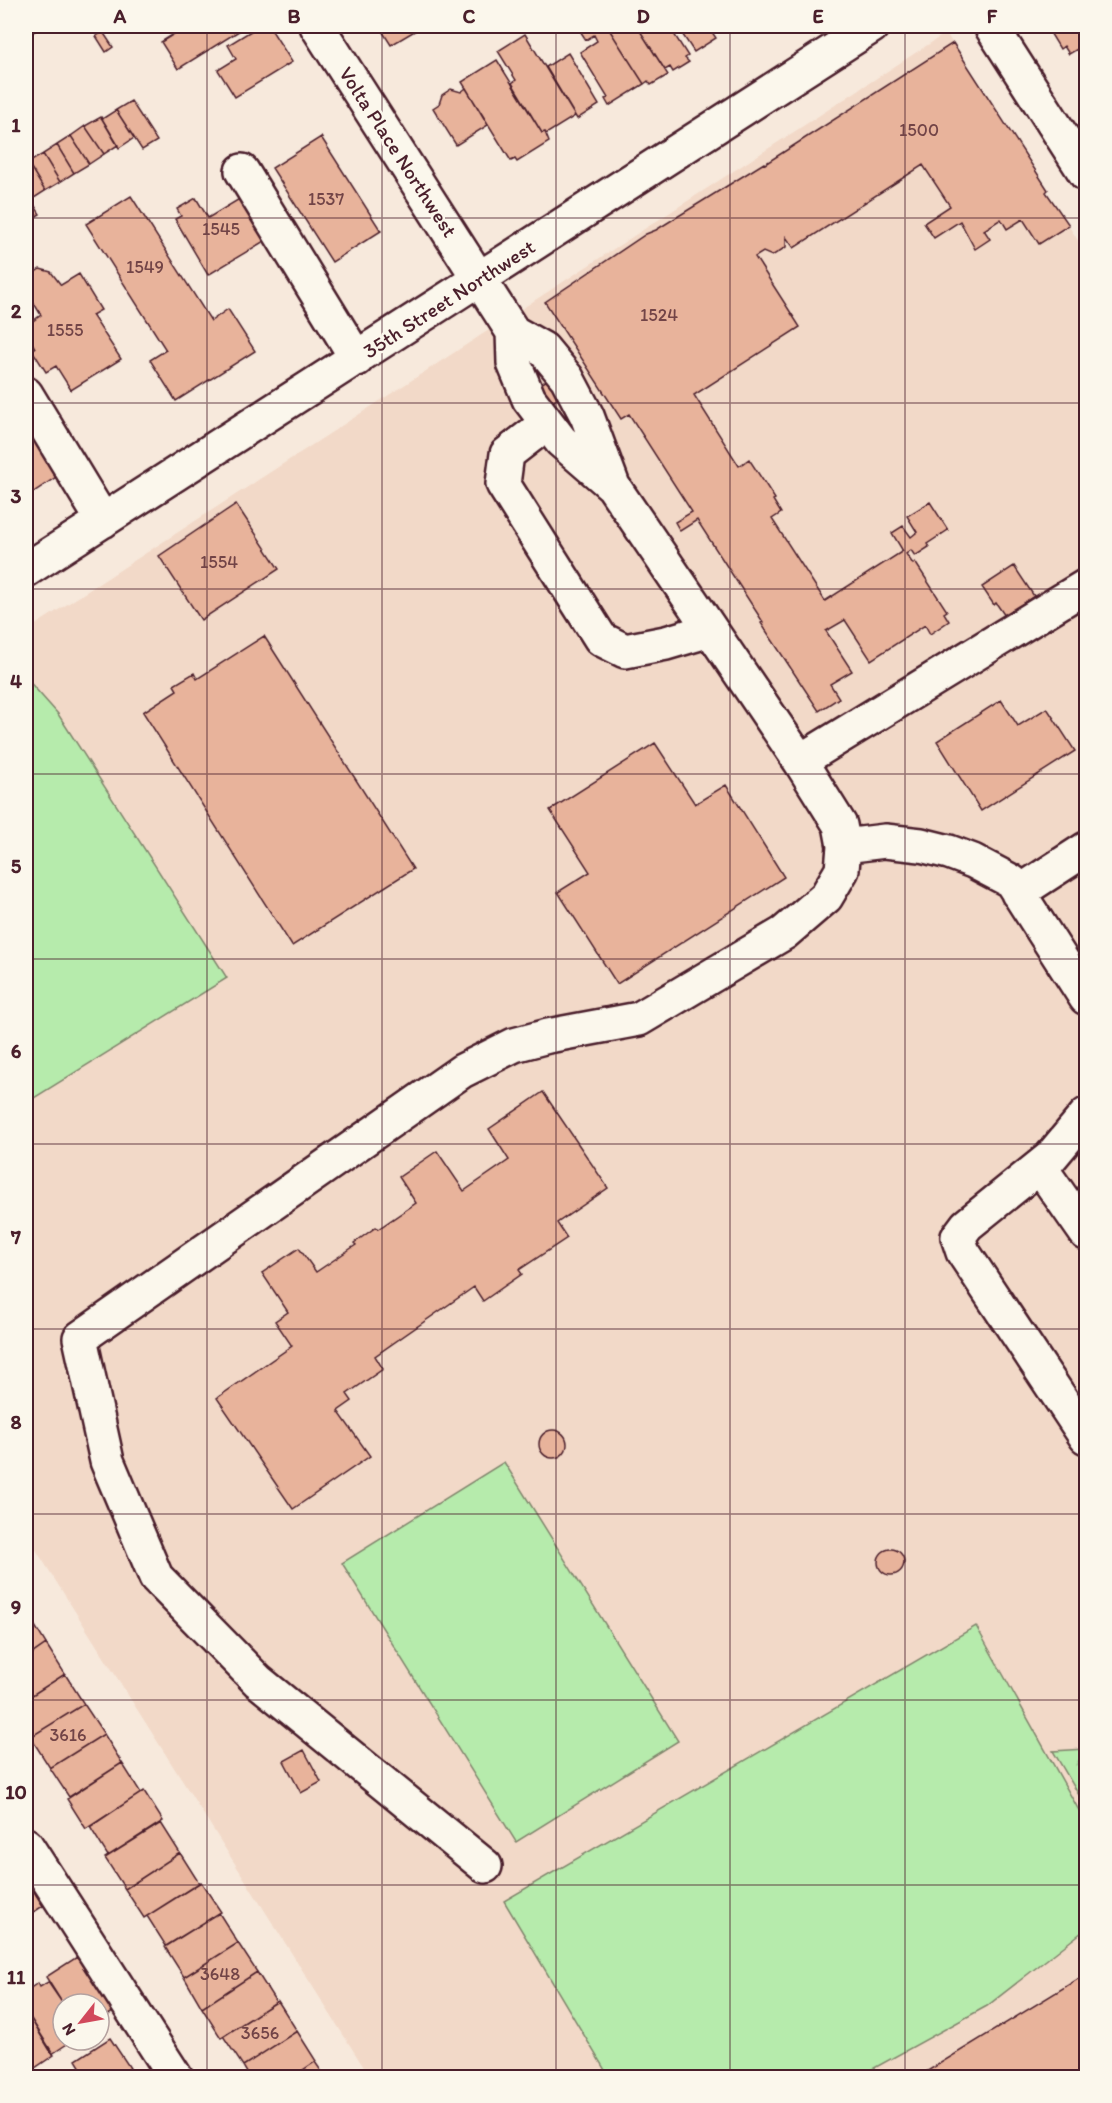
<svg xmlns="http://www.w3.org/2000/svg" width="1112" height="2103" font-family="Itim,sans-serif">
  <defs>
    <pattern id="forest-firs" width="22" height="20" patternUnits="userSpaceOnUse" patternTransform="scale(1.5)"><rect width="22" height="20" fill="#b6ebac"/><path d="M5 1l3.5 6h-7zM16 11l3.5 6h-7z" fill="#9ec994"/></pattern>
  </defs>
  <rect width="100%" height="100%" fill="#f7e9dc"/>
  <filter id="ink" filterUnits="userSpaceOnUse"><feTurbulence type="fractalNoise" baseFrequency=".0167" numOctaves="2"/><feDisplacementMap in="SourceGraphic" scale="12" xChannelSelector="R" yChannelSelector="G"/><feConvolveMatrix kernelMatrix="1 2 1 2 8 2 1 2 1" color-interpolation-filters="sRGB"/></filter>
  <g filter="url(#ink)">
    <path fill="#f2d9c8" d="M946,33L1086,253V2077H370L26,1534V631Z"/>
    <path fill="url(#forest-firs)" stroke="#80856c" stroke-width="1.5" d="M1086,1749V1807L1053,1751Z"/>
    <path fill="#b6ebac" stroke="#80856c" stroke-width="1.5" d="M26,678L58,714L227,978L26,1103Z
      M504,1462L678,1741L516,1842L342,1563Z
      M976,1626L1086,1823V1929L987,2006L858,2077H609L504,1901Z"/>
    <path fill="#e8b39b" stroke="#4a1f2b" stroke-width="1.5" d="M26,26H33L36,30L26,37Z
      M169,26H247L178,69L161,42L174,34Z
      M259,26H269L292,62L235,97L218,70L236,59L228,45Z
      M379,26H416L418,29L391,45Z
      M577,26H607L644,84L609,106L605,99L608,98L580,52L597,41L594,35L586,40Z
      M607,26H637L668,75L651,85L648,81L644,84Z
      M637,26H669L688,56L685,58L689,62L673,72L670,67L665,70Z
      M677,26H708L716,38L694,52Z
      M1046,26H1086V44L1069,54L1064,46L1060,49Z
      M103,32L113,47L106,52L96,36Z
      M525,34L575,116L546,134L545,132L542,133L512,83L516,80L498,51Z
      M953,43L1048,190L1046,192L1069,225L1039,244L1023,219L1007,229L1001,219L984,230L990,239L975,249L960,221L934,238L924,223L950,206L923,165L794,248L786,237V247L772,256L763,252L755,257L800,327L694,395L739,466L749,459L775,499L773,500L781,513L772,519L825,601L903,551L892,533L903,526L911,537L917,532L907,516L930,502L948,530L927,544L929,547L915,556L911,550L906,554L913,564L915,562L947,611L944,613L949,621L930,634L925,625L871,660L845,620L826,631L852,671L830,684L839,698L819,711L761,623L763,622L697,520L680,531L675,522L692,512L629,414L621,419L545,302L646,234L656,230L764,163L765,164Z
      M568,53L599,105L577,119L546,67Z
      M497,60L542,133L545,132L549,142L517,162L515,159L511,161L462,82Z
      M466,88L488,125L456,145L433,108L439,104L442,95L451,89L461,92Z
      M131,101L157,141L142,150L116,110Z
      M116,110L134,138L119,148L102,119Z
      M101,117L118,145L104,154L85,126Z
      M85,126L104,154L89,164L71,136Z
      M71,136L89,164L74,173L57,145Z
      M321,137L381,231L332,262L272,168Z
      M57,145L74,173L60,182L43,154Z
      M43,154L60,182L45,191L28,163Z
      M28,163L45,191L31,200L26,192V164Z
      M26,192L40,214L26,223Z
      M131,196L211,321L228,309L255,351L176,401L150,360L166,350L86,224Z
      M196,198L208,218L241,198L266,240L208,275L175,219L181,216L177,209Z
      M40,269L51,272L61,285L79,274L101,310L92,315L121,359L71,390L56,366L46,372L32,350L35,348L26,332V326L41,315L26,290L28,277Z
      M554,376L565,394L551,403L539,385Z
      M26,423L62,473L26,497Z
      M236,504L279,569L201,620L159,556Z
      M1014,566L1034,596L1005,616L996,603L994,605L982,587Z
      M264,636L413,869L292,946L143,712L177,690L174,685L194,673L197,679Z
      M1001,700L1018,726L1047,708L1075,751L981,811L937,741Z
      M655,743L695,804L726,785L784,877L617,984L558,892L590,872L550,810Z
      M543,1092L608,1188L557,1223L567,1238L519,1270L522,1274L483,1301L474,1287L375,1356L383,1369L347,1394L352,1401L338,1411L370,1456L293,1509L217,1398L292,1346L275,1321L288,1312L262,1273L299,1248L316,1272L356,1245L354,1243L376,1227L378,1229L416,1203L399,1177L437,1151L464,1191L509,1160L489,1129Z
      M539 1444a14 14 0 1 1 28 0a14 14 0 1 1-28 0Z
      M878 1562a13 13 0 1 1 26 0a13 13 0 1 1-26 0Z
      M27,1613L46,1644L26,1658V1614Z
      M46,1644L65,1674L26,1699V1658Z
      M65,1674L84,1704L32,1736L30,1739L26,1733V1699Z
      M84,1704L104,1734L50,1768L31,1738L32,1736Z
      M104,1734L122,1763L69,1797L50,1768Z
      M304,1750L321,1782L301,1793L284,1761Z
      M122,1763L141,1793L86,1829L67,1799Z
      M144,1791L163,1821L108,1856L90,1827Z
      M161,1823L180,1853L125,1889L105,1858Z
      M180,1853L199,1883L144,1918L125,1889Z
      M26,1879L43,1906L26,1917Z
      M201,1882L221,1912L166,1946L147,1916Z
      M219,1913L238,1943L184,1977L165,1947Z
      M238,1943L257,1972L202,2008L184,1977Z
      M77,1957L113,2012L99,2021V2004H63L46,1977Z
      M257,1972L276,2002L221,2038L202,2008Z
      M1086,1974V2078H916Z
      M48,1982L63,2004V2040H73L52,2054L26,2011V1991L38,1983L40,1987Z
      M278,2001L297,2031L243,2066L223,2036Z
      M26,2011L54,2055L26,2074Z
      M297,2031L316,2061L291,2078H250L243,2066Z
      M110,2038L130,2068L115,2078H87L76,2060Z
      M315,2062L326,2078H291Z"/>
    <g fill="none" stroke-linecap="round" stroke-linejoin="round">
      <defs>
        <path id="minor" d="M317,26L513,332L543,349L567,378L587,416L612,483
          M991,26L1086,174
          M242,171L357,359
          M26,394L103,521
          M547,423L507,454L503,484L601,639L625,651L666,643L710,630
          M26,570L872,26
          M800,761L1086,586
          M844,846L885,841L921,845L949,852L973,861L1011,881L1086,998
          M1018,893L1086,849
          M1086,1115L1050,1158L967,1225L958,1237L963,1252L1086,1437
          M1040,1167L1086,1233
          M26,1845L176,2078
          M485,1866L258,1681L156,1577L107,1461L80,1338L462,1071L514,1045L548,1036L639,1019L723,969L784,933L826,897L842,870L844,846L840,825L800,761L613,486L561,441L529,399L514,363L513,332"/>
      </defs>
      <use href="#minor" stroke="#4a1f2b" stroke-width="38"/>
      <use href="#minor" stroke="#fbf7ec" stroke-width="33"/>
    </g>
  </g>
  <path fill="none" stroke="#4a1f2b" stroke-width="1.5" stroke-opacity="0.55" d="M207,26V2078M382,26V2078M556,26V2078M730,26V2078M905,26V2078M26,218H1086M26,403H1086M26,589H1086M26,774H1086M26,959H1086M26,1144H1086M26,1329H1086M26,1514H1086M26,1700H1086M26,1885H1086"/>
  <g text-anchor="middle" stroke-width="5" stroke-linejoin="round" paint-order="stroke">
    <g font-size="18" fill="#724447">
      <text x="919" y="136">1500</text>
      <text x="326" y="205">1537</text>
      <text x="221" y="235">1545</text>
      <text x="145" y="273">1549</text>
      <text x="659" y="321">1524</text>
      <text x="65" y="336">1555</text>
      <text x="219" y="568">1554</text>
      <text x="68" y="1741">3616</text>
      <text x="220" y="1980">3648</text>
      <text x="260" y="2039">3656</text>
    </g>
    <g font-size="21" fill="#4a1f2b" stroke="#fbf7ec">
      <text transform="translate(398 152) rotate(57)" y="7">Volta Place Northwest</text>
      <text transform="translate(449 299) rotate(-33)" y="7">35th Street Northwest</text>
    </g>
  </g>
  <rect width="1112" height="2103" fill="none" stroke="#fbf7ec" stroke-width="66"/>
  <g transform="translate(81 2022) rotate(239)"><circle r="28" fill="#fbf7ec" stroke="#b4a19f" stroke-width="1.5"/>
  <path d="M0-4.5L10 22L0 15L-10 22Z" fill="#d1495b"/>
  <text y="-9" font-size="16" font-weight="bold" text-anchor="middle" fill="#4a1f2b">N</text>
  </g>
  <rect x="33" y="33" width="1046" height="2037" fill="none" stroke="#4a1f2b" stroke-width="2"/>
  <g font-size="20" text-anchor="middle" font-weight="bold" fill="#4a1f2b">
    <text x="120" y="23">A</text>
    <text x="294" y="23">B</text>
    <text x="469" y="23">C</text>
    <text x="643" y="23">D</text>
    <text x="818" y="23">E</text>
    <text x="992" y="23">F</text>
    <text x="16" y="132">1</text>
    <text x="16" y="318">2</text>
    <text x="16" y="503">3</text>
    <text x="16" y="688">4</text>
    <text x="16" y="873">5</text>
    <text x="16" y="1058">6</text>
    <text x="16" y="1244">7</text>
    <text x="16" y="1429">8</text>
    <text x="16" y="1614">9</text>
    <text x="16" y="1799">10</text>
    <text x="16" y="1984">11</text>
  </g>
</svg>
